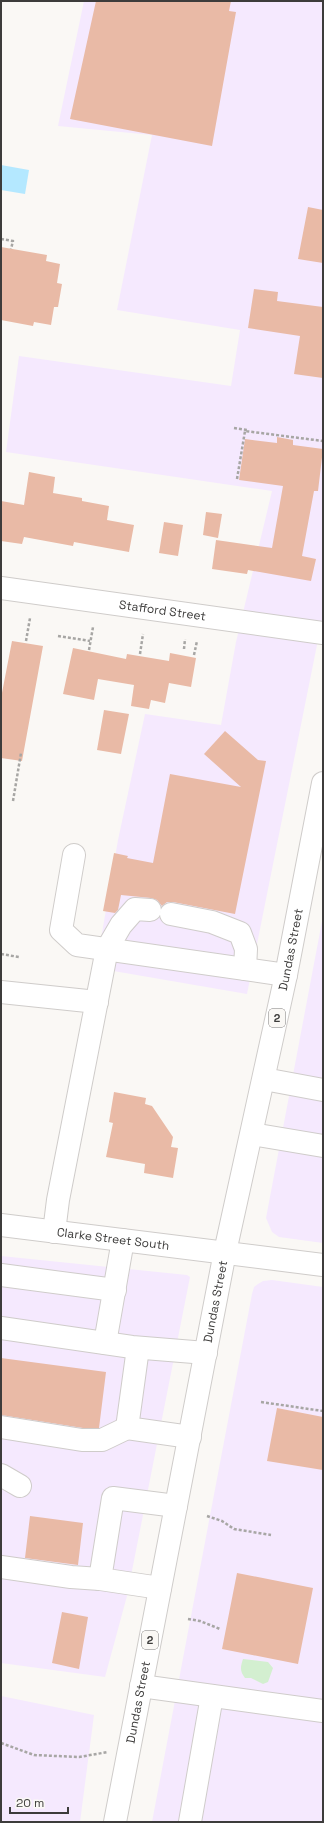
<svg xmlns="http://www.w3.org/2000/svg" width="324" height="1823" font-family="'Space Grotesk',sans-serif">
  <rect width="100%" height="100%" fill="#faf8f5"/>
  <path fill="#f5e9fe" d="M84,1H323V615L247,994L96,968L118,840L145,714L221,725L236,642L272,491L6,452L19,356L231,386L240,330L117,310L152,135L58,126Z
    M323,916V1243L279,1237L272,1232L266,1218Z
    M1,1256L187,1275L190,1277L127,1596L105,1677L1,1663Z
    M272,1280L323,1287V1822H152L252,1294L254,1287L258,1284L263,1281Z
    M1,1696L94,1715L80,1822H1Z"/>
  <path fill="#d3efd0" d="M243,1659L268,1662L273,1668L268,1682L263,1684L251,1678H245C240,1671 240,1668 243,1659Z"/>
  <path fill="#b4e8ff" d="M1,165L29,170L25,194L1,190Z"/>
  <path fill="#e9baa6" d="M96,1H231L229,11L236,12L212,146L70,119Z
    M308,207L323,210V263L298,259Z
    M1,247L47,255L46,261L60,264L57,283L62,284L58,307H54L51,325L34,322L33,326L1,320Z
    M254,289L278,292L277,301L323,307V378L294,374L300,336L248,328Z
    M277,437L293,440V445L323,449L318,491H314L302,556L316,559L311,581L248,570L247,574L212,569L216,540L272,548L283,486L239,480L245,439L277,443Z
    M29,472L55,477L53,493L82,498V501L109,506L107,520L134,525L129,552L74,542L73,546L24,537L22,544L1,541V501L24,505Z
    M206,512L222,514L218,538L203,535Z
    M164,522L183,525L178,556L159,553Z
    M12,641L43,646L22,761L1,758V698Z
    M73,648L126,659L127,654L169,661L170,653L196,658L191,687L169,683L165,703L151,700L149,709L131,706L134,685L98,679L94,700L63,694Z
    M104,710L129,714L121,754L97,750Z
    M225,731L258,760L266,761L235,914L173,902H167L162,906L157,900L151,898L121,895L118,910L115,913L103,911L114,853L128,856L127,858L153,863L170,774L241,787L204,754Z
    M114,1092L146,1098L145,1104L152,1106L173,1137L171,1147L178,1148L173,1178L144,1173L145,1164L106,1157L113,1123L109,1122Z
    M1,1358L106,1372L99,1428H83L1,1415Z
    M277,1408L323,1417V1470L267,1461Z
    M30,1516L83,1523L78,1565L25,1558Z
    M237,1573L313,1588L298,1664L222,1649Z
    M62,1612L88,1617L79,1669L52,1663Z"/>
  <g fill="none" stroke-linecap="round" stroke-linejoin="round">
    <defs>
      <g id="minor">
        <path id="s1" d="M1,588L323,633"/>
        <path d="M74,855L61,930L77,945L286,975"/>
        <path d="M171,914L212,922L240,933L246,949L245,969"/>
        <path d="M1,992L97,1002"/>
        <path d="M264,1079L323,1090"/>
        <path d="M252,1134L323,1146"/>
        <path id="s2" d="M1,1225L323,1265"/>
        <path d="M54,1232L58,1200L107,949L121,925L135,909L150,910"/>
        <path d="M1,1275L115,1290"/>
        <path d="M1,1328L132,1347L206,1353"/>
        <path d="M105,1343L123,1240"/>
        <path d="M138,1348L127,1428L190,1437"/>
        <path d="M1,1427L82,1440H102L127,1428"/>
        <path d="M1,1475L20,1486"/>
        <path d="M1,1567L71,1577L100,1579"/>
        <path d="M160,1588L100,1579L113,1498L176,1506"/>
        <path d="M141,1686L323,1711"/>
        <path d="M190,1822L212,1696"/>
      </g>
      <g id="major">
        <path id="s3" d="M115,1822L225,1252L286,975L323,783"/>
      </g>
    </defs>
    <use href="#minor" stroke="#cfccca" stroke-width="24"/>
    <use href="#major" stroke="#cfccca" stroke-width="24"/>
    <path stroke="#a7a6a4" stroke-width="2.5" stroke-dasharray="3 2" stroke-linecap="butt" d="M1,239L13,241L11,249
      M234,428L247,430
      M237,479L245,431L323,441
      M58,636L90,641
      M26,641L30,618
      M184,649L185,639
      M89,650L93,627
      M140,654L143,634
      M194,655L197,641
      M13,801L21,753
      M1,954L19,957
      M261,1402L323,1411
      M207,1516L222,1521L234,1529L271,1535
      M188,1619L200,1621L220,1629
      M1,1743L34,1755L79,1757L108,1752"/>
    <use href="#minor" stroke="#fff" stroke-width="22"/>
    <use href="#major" stroke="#fff" stroke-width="22"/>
  </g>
  <g text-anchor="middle" stroke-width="4" stroke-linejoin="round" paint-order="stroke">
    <g fill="#faf8f5" stroke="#767473" stroke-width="1">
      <rect x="269" y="1009" width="16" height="18" rx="3"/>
      <rect x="142" y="1631" width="16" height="18" rx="3"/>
    </g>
    <g font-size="11" font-weight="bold" fill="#3d3c3b">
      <text x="277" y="1022">2</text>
      <text x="150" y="1644">2</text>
    </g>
    <g font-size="12" fill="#3d3c3b" stroke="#faf8f5">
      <text dy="4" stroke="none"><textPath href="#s1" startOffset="163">Stafford Street</textPath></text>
      <text dy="4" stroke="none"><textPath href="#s3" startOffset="890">Dundas Street</textPath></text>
      <text dy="4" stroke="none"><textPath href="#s2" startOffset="113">Clarke Street South</textPath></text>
      <text dy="4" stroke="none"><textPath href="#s3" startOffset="530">Dundas Street</textPath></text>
      <text dy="4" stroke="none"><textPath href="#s3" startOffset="122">Dundas Street</textPath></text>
    </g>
  </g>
  <rect width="324" height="1823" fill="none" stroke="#3d3c3b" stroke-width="4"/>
  <path d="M10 1807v6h58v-6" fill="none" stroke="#3d3c3b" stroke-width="2"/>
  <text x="16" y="1807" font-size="12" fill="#3d3c3b" stroke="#faf8f5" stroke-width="3" paint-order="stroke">20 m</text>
</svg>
